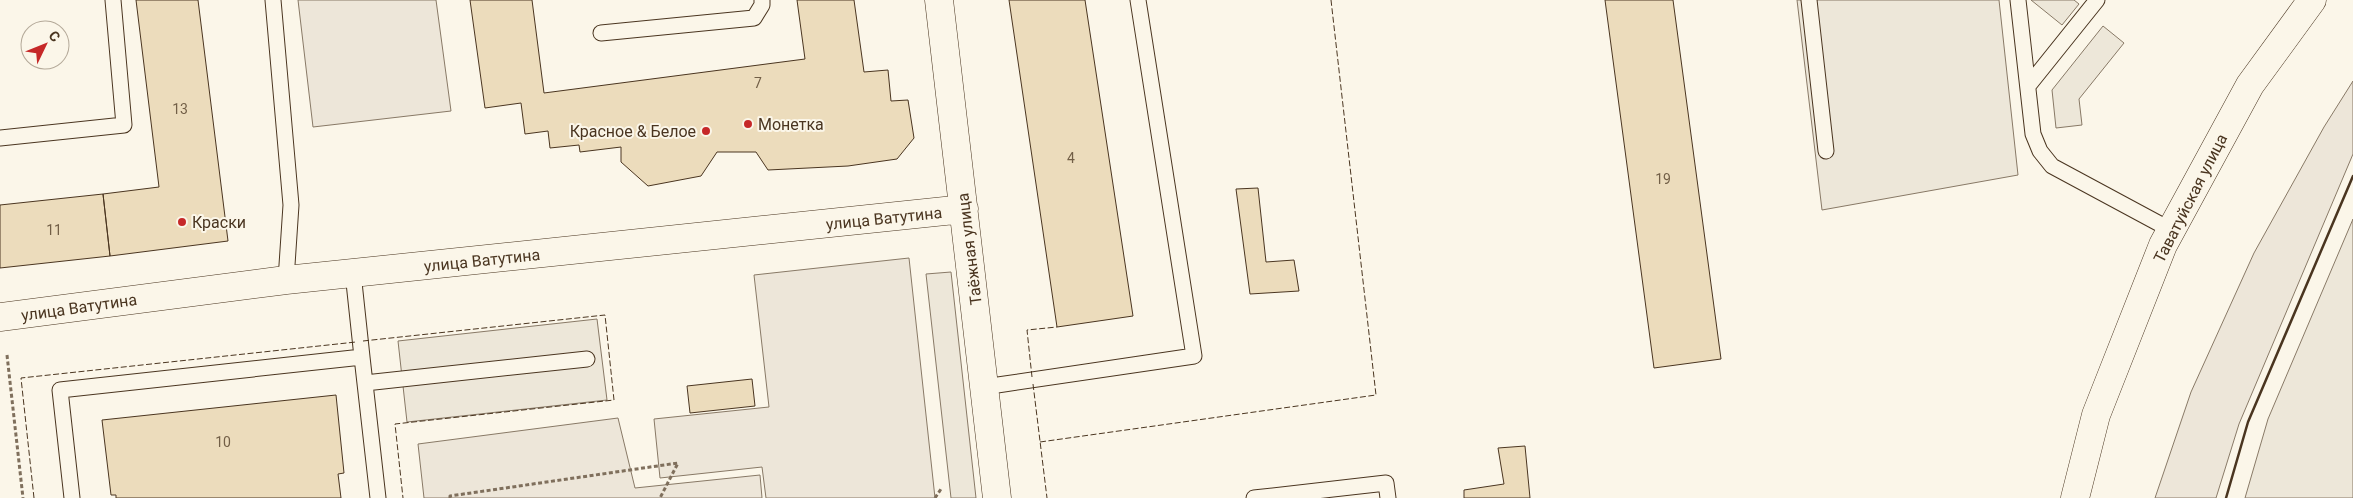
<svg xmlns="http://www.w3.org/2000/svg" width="2353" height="498" font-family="Roboto,sans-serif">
  <rect width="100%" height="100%" fill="#fbf6e9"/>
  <path fill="#ede6d9" stroke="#887966" d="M298,0H436L451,111L313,127Z
    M2353,81V154L2239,424L2216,498H2155L2191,392L2254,253L2324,127Z
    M909,258L935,498H766L762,467L660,478L654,419L769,407L754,275Z
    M618,418L635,488L760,475L762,498H424L418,444Z"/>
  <path fill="#ede7d9" stroke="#887966" d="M1797,0H1999L2018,175L1822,210Z
    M2031,0H2074L2079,4L2062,25Z
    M2103,26L2124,43L2079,99L2082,125L2056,128L2052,90Z
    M2353,219V498H2245L2268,419Z
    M951,272L976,498H951L926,274Z
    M597,319L607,400L407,422L398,341Z"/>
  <path fill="#ecdcbc" stroke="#4a3520" d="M136,0H198L228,241L110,256L103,194L159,187Z
    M470,0H532L544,93L805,59L797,0H854L864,72L888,70L891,101L908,100L914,138L897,159L848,166L768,170L756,152H717L701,176L648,186L621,162V147L580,152L579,145L550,148L548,131L525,134L521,103L485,108Z
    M1009,0H1085L1133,316L1057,327Z
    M1605,0H1673L1721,359L1654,368Z
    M1258,188L1266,262L1294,260L1299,291L1250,294L1236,189Z
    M103,194L110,256L0,268V205Z
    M752,379L755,406L690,413L687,386Z
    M336,395L344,473L338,474L341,498H116V495H111L102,420Z
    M1525,446L1530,498H1464V490L1504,484L1498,448Z"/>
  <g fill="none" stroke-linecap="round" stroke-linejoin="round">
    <defs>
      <path id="service" d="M273,0L291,205L286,280
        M1809,0L1826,151
        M2018,0L2033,134L2040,151L2052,166L2171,230
        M601,33L754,18L762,5V0
        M2028,86L2097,0
        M0,138L124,125L113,0
        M353,273L362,357
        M365,383L587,359
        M984,387L1194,356L1138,0
        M72,498L60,390L362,357L378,498
        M1254,498L1386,483L1388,498"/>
      <path id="minor" d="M939,0L997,498
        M0,317L286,280L964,209"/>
      <path id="primary" d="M2075,498L2096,415L2163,245L2250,85L2312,0"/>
    </defs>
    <use href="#service" stroke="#4a3520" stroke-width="17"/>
    <use href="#minor" stroke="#4a3520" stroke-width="29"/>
    <use href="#primary" stroke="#4a3520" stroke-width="29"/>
    <path stroke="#7f6f5c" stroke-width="3" stroke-dasharray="4 2.5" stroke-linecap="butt" d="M7,355L23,498
      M450,498V496L678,463L660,498
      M935,498L941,489"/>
    <use href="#service" stroke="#fbf6e9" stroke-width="15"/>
    <use href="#minor" stroke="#fbf6e9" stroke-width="28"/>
    <use href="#primary" stroke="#fbf6e9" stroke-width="28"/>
    <path stroke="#4a3520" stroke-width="1" stroke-dasharray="6 2.5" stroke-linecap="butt" d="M363,341L605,315L614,400L395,424L403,498
      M1032,377L1027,330L1057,327
      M1033,384L1047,498
      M1040,442L1376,395L1331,0
      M34,498L21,378L356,342"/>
    <path stroke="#4a3520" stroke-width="2.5" d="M2226,498L2248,422L2353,176"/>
  </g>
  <g fill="#c62828" stroke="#fbf6e9" stroke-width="2">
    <circle cx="748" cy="124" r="5"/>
    <circle cx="706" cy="131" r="5"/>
    <circle cx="182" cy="222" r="5"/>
  </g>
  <g text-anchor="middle" stroke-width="4" stroke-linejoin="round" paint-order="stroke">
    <g font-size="14" fill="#725f47">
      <text x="758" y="88">7</text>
      <text x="180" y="114">13</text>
      <text x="1071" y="163">4</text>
      <text x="1663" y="184">19</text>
      <text x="54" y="235">11</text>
      <text x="223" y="447">10</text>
    </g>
    <g font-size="16" fill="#4a3520" stroke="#fbf6e9" text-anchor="start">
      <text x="758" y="130">Монетка</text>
      <text x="696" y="137" text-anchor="end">Красное &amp; Белое</text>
      <text x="192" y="228">Краски</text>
    </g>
    <g font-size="16" fill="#4a3520" stroke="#fbf6e9">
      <text transform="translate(2190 198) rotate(-63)" y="6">Таватуйская улица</text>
      <text transform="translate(884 218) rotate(-6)" y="6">улица Ватутина</text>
      <text transform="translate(969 249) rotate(-97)" y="6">Таёжная улица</text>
      <text transform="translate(482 260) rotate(-6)" y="6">улица Ватутина</text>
      <text transform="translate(79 307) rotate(-8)" y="6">улица Ватутина</text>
    </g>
  </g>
  <g transform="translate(45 45) rotate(47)"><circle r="24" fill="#fbf6e9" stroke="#b4a999"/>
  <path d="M0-4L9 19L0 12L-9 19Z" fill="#c62828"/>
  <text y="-8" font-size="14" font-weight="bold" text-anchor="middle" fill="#4a3520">С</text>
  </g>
</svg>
